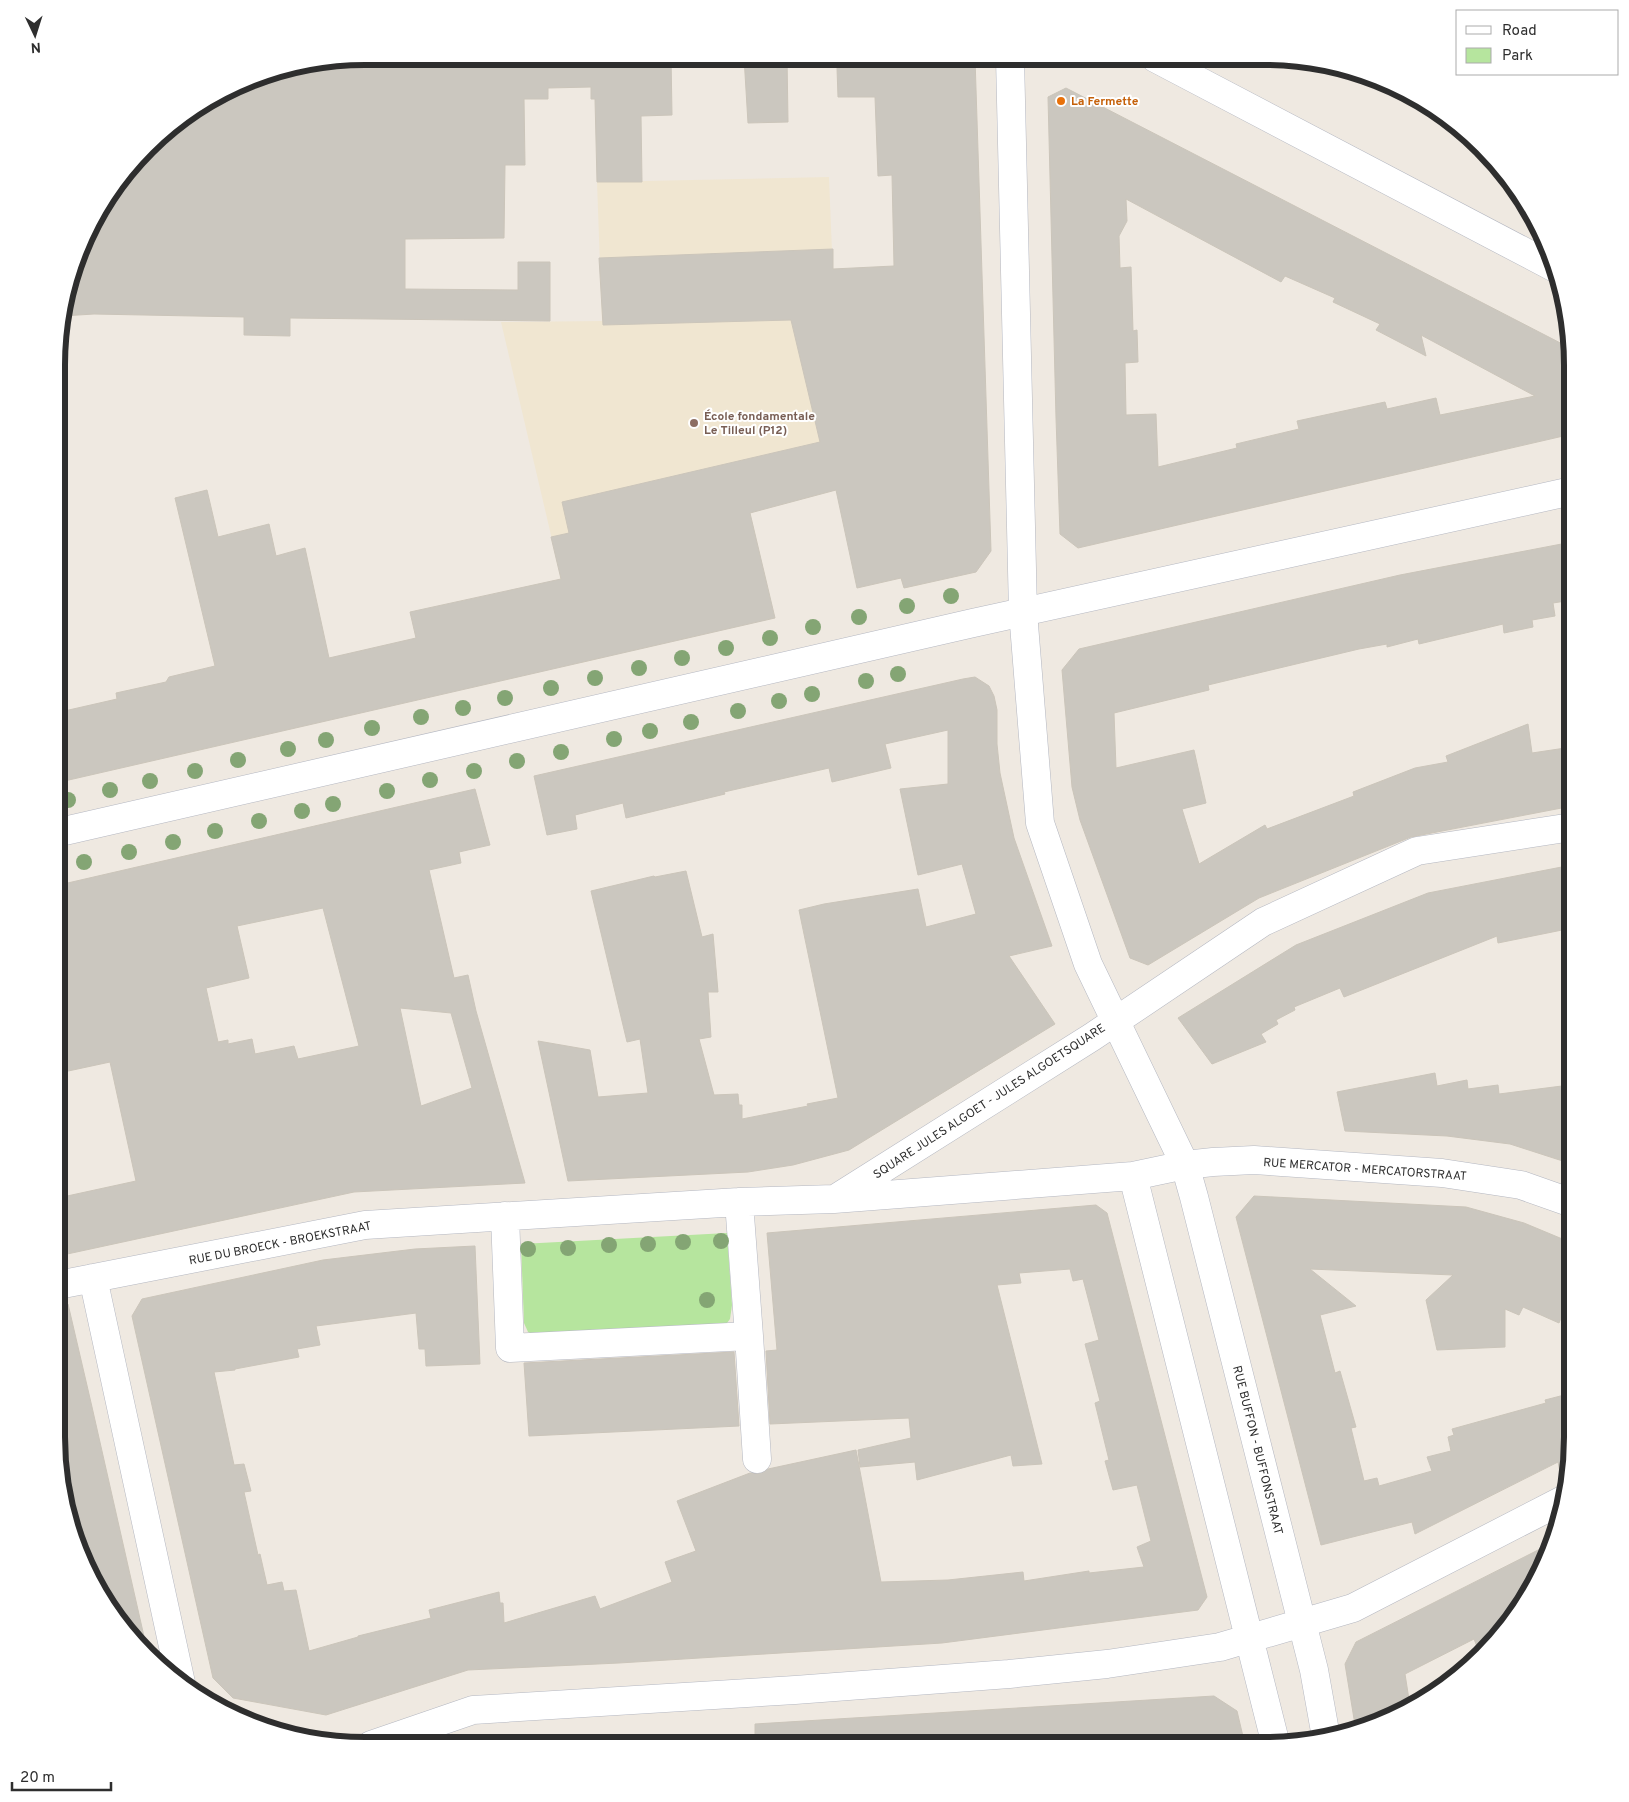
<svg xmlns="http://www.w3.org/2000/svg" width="1629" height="1802" font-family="Overpass,sans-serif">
  <rect width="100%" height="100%" fill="#efe9e1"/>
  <path fill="#f0e6d1" d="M829,177L834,301L920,585L904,588L901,578L836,490L750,513L775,618L622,653L620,647L602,658L581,663L501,322L602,321L597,182Z"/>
  <path fill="#b6e59e" d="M727,1233L732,1305L730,1319L724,1327L542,1338L528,1332L524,1323L521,1244Z"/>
  <path fill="#cbc7bf" stroke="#cbc5ba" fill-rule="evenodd" d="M365,56L671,57L672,115L641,116L642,182H597L595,99H591V87L548,88V99H524L525,165H505L504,238L405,239V289L518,290V262H550V321L290,318V336L244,335V317L94,314L62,316V305L97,211L162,133L265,73Z
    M744,57H787L788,122L748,123Z
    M875,58H975L991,551L976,572L904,588L901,578L857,588L836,490L750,513L775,618L60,782V712L117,699L116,693L166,682L169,677L215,666L175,498L207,490L218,537L269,524L276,556L305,548L329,658L416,638L410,612L561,579L551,537L569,533L562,502L820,442L791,320L603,325L599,258L833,249V269L894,266L892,175L878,176L875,97H838L837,68L866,67Z
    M1066,88L1572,349V434L1078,548L1060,534L1056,418L1048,97ZM1126,199L1281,282L1285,276L1335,298L1333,302L1380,324L1376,330L1426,356L1421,335L1535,396L1440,415L1436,398L1387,409L1385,402L1297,421L1299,429L1236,444L1237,448L1158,467L1156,414L1126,415L1125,363L1138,362L1137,330L1133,331L1131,267L1120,268L1119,236L1127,221Z
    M1572,542V600L1553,603L1555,616L1532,620L1533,627L1504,633L1503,624L1419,644L1418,639L1387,647V644L1359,649L1208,685L1209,690L1114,713L1116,768L1194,750L1206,803L1182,809L1199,864L1265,825L1267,829L1354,796L1353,792L1415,768L1448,762L1446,756L1528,724L1532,753L1572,747V806L1411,837L1259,898L1148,965L1130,958L1080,820L1072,787L1062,670L1079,649L1400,575Z
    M975,677L989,686L994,696L997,710V744L1000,773L1014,838L1052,946L1009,956L1055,1024L849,1150L793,1165L748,1172L568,1181L538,1041L590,1050L598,1097L648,1093L640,1039L627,1042L591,891L654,876L655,877L686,871L702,937L713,934L718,992H708L711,1037L699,1039L714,1095L738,1094L739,1105H742V1119L808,1106L807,1104L838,1098L799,910L824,904L918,889L926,927L976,914L962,864L918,875L900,789L948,784V730L885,744L891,768L832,782L829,768L724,792L725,794L626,818L623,803L575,815L577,829L547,835L534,776L963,679Z
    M475,789L490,845L459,852L461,863L429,870L454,978L468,975L476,1011L525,1183L354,1192L58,1256V1198L136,1181L110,1062L59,1073V885ZM323,908L359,1046L298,1059L294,1046L255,1054L252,1039L228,1044V1040L218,1042L206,988L249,978L237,926ZM400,1008L451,1013L472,1088L421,1106Z
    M1572,865V928L1498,943L1497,936L1344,997L1340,988L1294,1007L1295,1010L1276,1020L1278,1024L1261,1034L1266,1042L1212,1064L1178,1018L1296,945L1428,893Z
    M1435,1073L1437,1086L1467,1080L1468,1089L1498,1085L1499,1094L1562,1086V1091L1572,1090V1164L1510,1144L1447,1136L1345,1131L1337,1092Z
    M1254,1196L1466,1207L1524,1223L1572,1243V1290L1559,1323L1523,1307L1519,1315L1505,1309V1347L1437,1350L1426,1300L1453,1275L1310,1269L1356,1306L1320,1315L1335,1373L1340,1371L1356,1427L1351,1428L1364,1481L1377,1478L1379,1486L1432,1471L1427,1457L1451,1451L1448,1437L1454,1435L1452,1429L1546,1403L1545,1400L1572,1393V1457L1570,1471L1560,1472L1558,1462L1415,1534L1412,1522L1321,1545L1236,1217Z
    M1096,1205L1107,1213L1207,1597L1198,1610L942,1643L619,1663L468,1670L326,1715L233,1698L213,1678L132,1316L142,1299L323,1260L415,1249L475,1246L480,1364L426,1366L425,1349H419L416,1313L316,1326L320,1345L297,1349L299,1357L235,1369V1370L214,1372L234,1465L244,1464L251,1491L244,1492L258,1555L260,1554L267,1585L282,1582L284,1591L296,1590L309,1651L358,1637V1636L431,1618L429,1610L499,1592L500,1603H503L504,1623L595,1596L600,1609L672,1582L665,1562L696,1551L677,1501L750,1473L758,1474L768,1469L856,1450L881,1582L948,1580L1023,1572L1024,1581L1089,1571V1573L1144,1567L1137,1547L1151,1541L1137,1485L1113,1490L1105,1461L1109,1460L1095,1403L1100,1401L1085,1344L1099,1340L1083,1279L1073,1281L1070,1269L1019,1273L1021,1283L997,1285L1042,1464L1013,1466L1011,1455L917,1480L915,1462L860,1467L858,1450L911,1438L909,1418L770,1424L766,1351L777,1350L767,1233Z
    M68,1304L92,1407L148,1654L108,1608L73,1536L57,1457L58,1305Z
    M734,1352L739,1426L529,1436L524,1363Z
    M1552,1543L1532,1591L1496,1641L1480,1654L1474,1639L1405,1674L1410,1706L1363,1729L1356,1731L1345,1664L1356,1642Z
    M1214,1696L1237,1711L1245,1745H755V1724Z"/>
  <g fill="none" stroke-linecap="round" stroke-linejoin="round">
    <defs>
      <path id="minor" d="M1010,58L1023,612L1040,823L1088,964L1185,1165L1194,1197L1314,1670L1326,1737
        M1155,58L1557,269
        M1133,1176L1276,1745
        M838,1197L1092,1037L1263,922L1417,851L1572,827
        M505,1216L510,1348L749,1336L739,1202
        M93,1278L181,1683
        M58,1285L365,1225L739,1202L834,1199L1133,1176L1185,1165L1213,1162L1254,1160L1442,1173L1521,1185L1572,1203
        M749,1336L757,1459
        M371,1745L473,1710L795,1690L1009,1674L1107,1664L1220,1647L1353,1608L1565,1499"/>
      <path id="tertiary" d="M60,832L973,623L1572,491"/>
    </defs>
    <use href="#minor" stroke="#b4b7c1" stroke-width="29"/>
    <use href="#tertiary" stroke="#b4b7c1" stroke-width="29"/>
    <use href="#minor" stroke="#fff" stroke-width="28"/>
    <use href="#tertiary" stroke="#fff" stroke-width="28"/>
  </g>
  <g fill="#84a574">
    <circle cx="951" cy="596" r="8"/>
    <circle cx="907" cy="606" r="8"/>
    <circle cx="859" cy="617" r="8"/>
    <circle cx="813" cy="627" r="8"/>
    <circle cx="770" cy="638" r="8"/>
    <circle cx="726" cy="648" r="8"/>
    <circle cx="682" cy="658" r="8"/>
    <circle cx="639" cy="668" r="8"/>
    <circle cx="898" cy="674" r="8"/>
    <circle cx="595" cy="678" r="8"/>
    <circle cx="866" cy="681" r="8"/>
    <circle cx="551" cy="688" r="8"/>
    <circle cx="812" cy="694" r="8"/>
    <circle cx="505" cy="698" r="8"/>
    <circle cx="779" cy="701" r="8"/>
    <circle cx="463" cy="708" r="8"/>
    <circle cx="738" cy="711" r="8"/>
    <circle cx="421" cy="717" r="8"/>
    <circle cx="691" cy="722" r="8"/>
    <circle cx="372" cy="728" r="8"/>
    <circle cx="650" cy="731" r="8"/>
    <circle cx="614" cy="739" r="8"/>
    <circle cx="326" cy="740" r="8"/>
    <circle cx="288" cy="749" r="8"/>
    <circle cx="561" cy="752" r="8"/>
    <circle cx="238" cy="760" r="8"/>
    <circle cx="517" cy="761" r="8"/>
    <circle cx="195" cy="771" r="8"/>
    <circle cx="474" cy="771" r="8"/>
    <circle cx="430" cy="780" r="8"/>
    <circle cx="150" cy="781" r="8"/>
    <circle cx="110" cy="790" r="8"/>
    <circle cx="387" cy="791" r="8"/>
    <circle cx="68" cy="800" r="8"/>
    <circle cx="333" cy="804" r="8"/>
    <circle cx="302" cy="811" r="8"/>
    <circle cx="259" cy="821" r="8"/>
    <circle cx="215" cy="831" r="8"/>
    <circle cx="173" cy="842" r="8"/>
    <circle cx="129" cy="852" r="8"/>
    <circle cx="84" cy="862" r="8"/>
    <circle cx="721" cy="1241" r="8"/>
    <circle cx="683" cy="1242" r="8"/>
    <circle cx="648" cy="1244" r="8"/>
    <circle cx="609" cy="1245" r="8"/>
    <circle cx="568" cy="1248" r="8"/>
    <circle cx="528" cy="1249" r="8"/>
    <circle cx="707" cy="1300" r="8"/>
  </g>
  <circle fill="#e8710a" stroke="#fff" stroke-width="2" cx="1061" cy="101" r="5"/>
  <circle fill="#8d6e63" stroke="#fff" stroke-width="2" cx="694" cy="423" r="5"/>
  <g text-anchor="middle" stroke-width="4" stroke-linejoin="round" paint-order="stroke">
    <g font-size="12" font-weight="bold" fill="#c56008" stroke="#fff" text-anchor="start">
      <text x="1071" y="105">La Fermette</text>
    </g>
    <g font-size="12" font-weight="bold" fill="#785e54" stroke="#fff" text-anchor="start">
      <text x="704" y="420">École fondamentale<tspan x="704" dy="14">Le Tilleul (P12)</tspan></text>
    </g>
    <g font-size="12" fill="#2e2e2e" stroke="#fff">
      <text transform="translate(989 1101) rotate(-33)" y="4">SQUARE JULES ALGOET - JULES ALGOETSQUARE</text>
      <text transform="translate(1365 1169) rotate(4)" y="4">RUE MERCATOR - MERCATORSTRAAT</text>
      <text transform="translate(280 1243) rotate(-11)" y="4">RUE DU BROECK - BROEKSTRAAT</text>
      <text transform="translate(1258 1450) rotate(76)" y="4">RUE BUFFON - BUFFONSTRAAT</text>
    </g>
  </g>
  <path d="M0 0H1629V1802H0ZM365 65H1264A300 300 0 0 1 1564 365V1437A300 300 0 0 1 1264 1737H365A300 300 0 0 1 65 1437V365A300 300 0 0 1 365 65Z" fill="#fff" fill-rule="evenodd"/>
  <path fill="none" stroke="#2e2e2e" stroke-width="6" d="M365 65H1264A300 300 0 0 1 1564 365V1437A300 300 0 0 1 1264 1737H365A300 300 0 0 1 65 1437V365A300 300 0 0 1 365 65Z"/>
  <rect x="1456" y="10" width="162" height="65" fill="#ffffff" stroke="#ababab"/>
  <rect x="1466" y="26" width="25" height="8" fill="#ffffff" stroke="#ababab"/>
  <text x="1502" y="35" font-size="15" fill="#2e2e2e">Road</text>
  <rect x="1466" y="48" width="25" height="15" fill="#b6e59e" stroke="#ababab"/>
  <text x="1502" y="60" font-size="15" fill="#2e2e2e">Park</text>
  <g transform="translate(35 35) rotate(176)" stroke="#ffffff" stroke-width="4" paint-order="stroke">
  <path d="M0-4L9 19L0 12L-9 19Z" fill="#2e2e2e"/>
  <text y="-8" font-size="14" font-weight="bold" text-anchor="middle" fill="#2e2e2e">N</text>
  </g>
  <path d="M12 1782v8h99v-8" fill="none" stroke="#2e2e2e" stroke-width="2.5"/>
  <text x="20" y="1782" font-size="15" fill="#2e2e2e" stroke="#ffffff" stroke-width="4" paint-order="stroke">20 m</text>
</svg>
